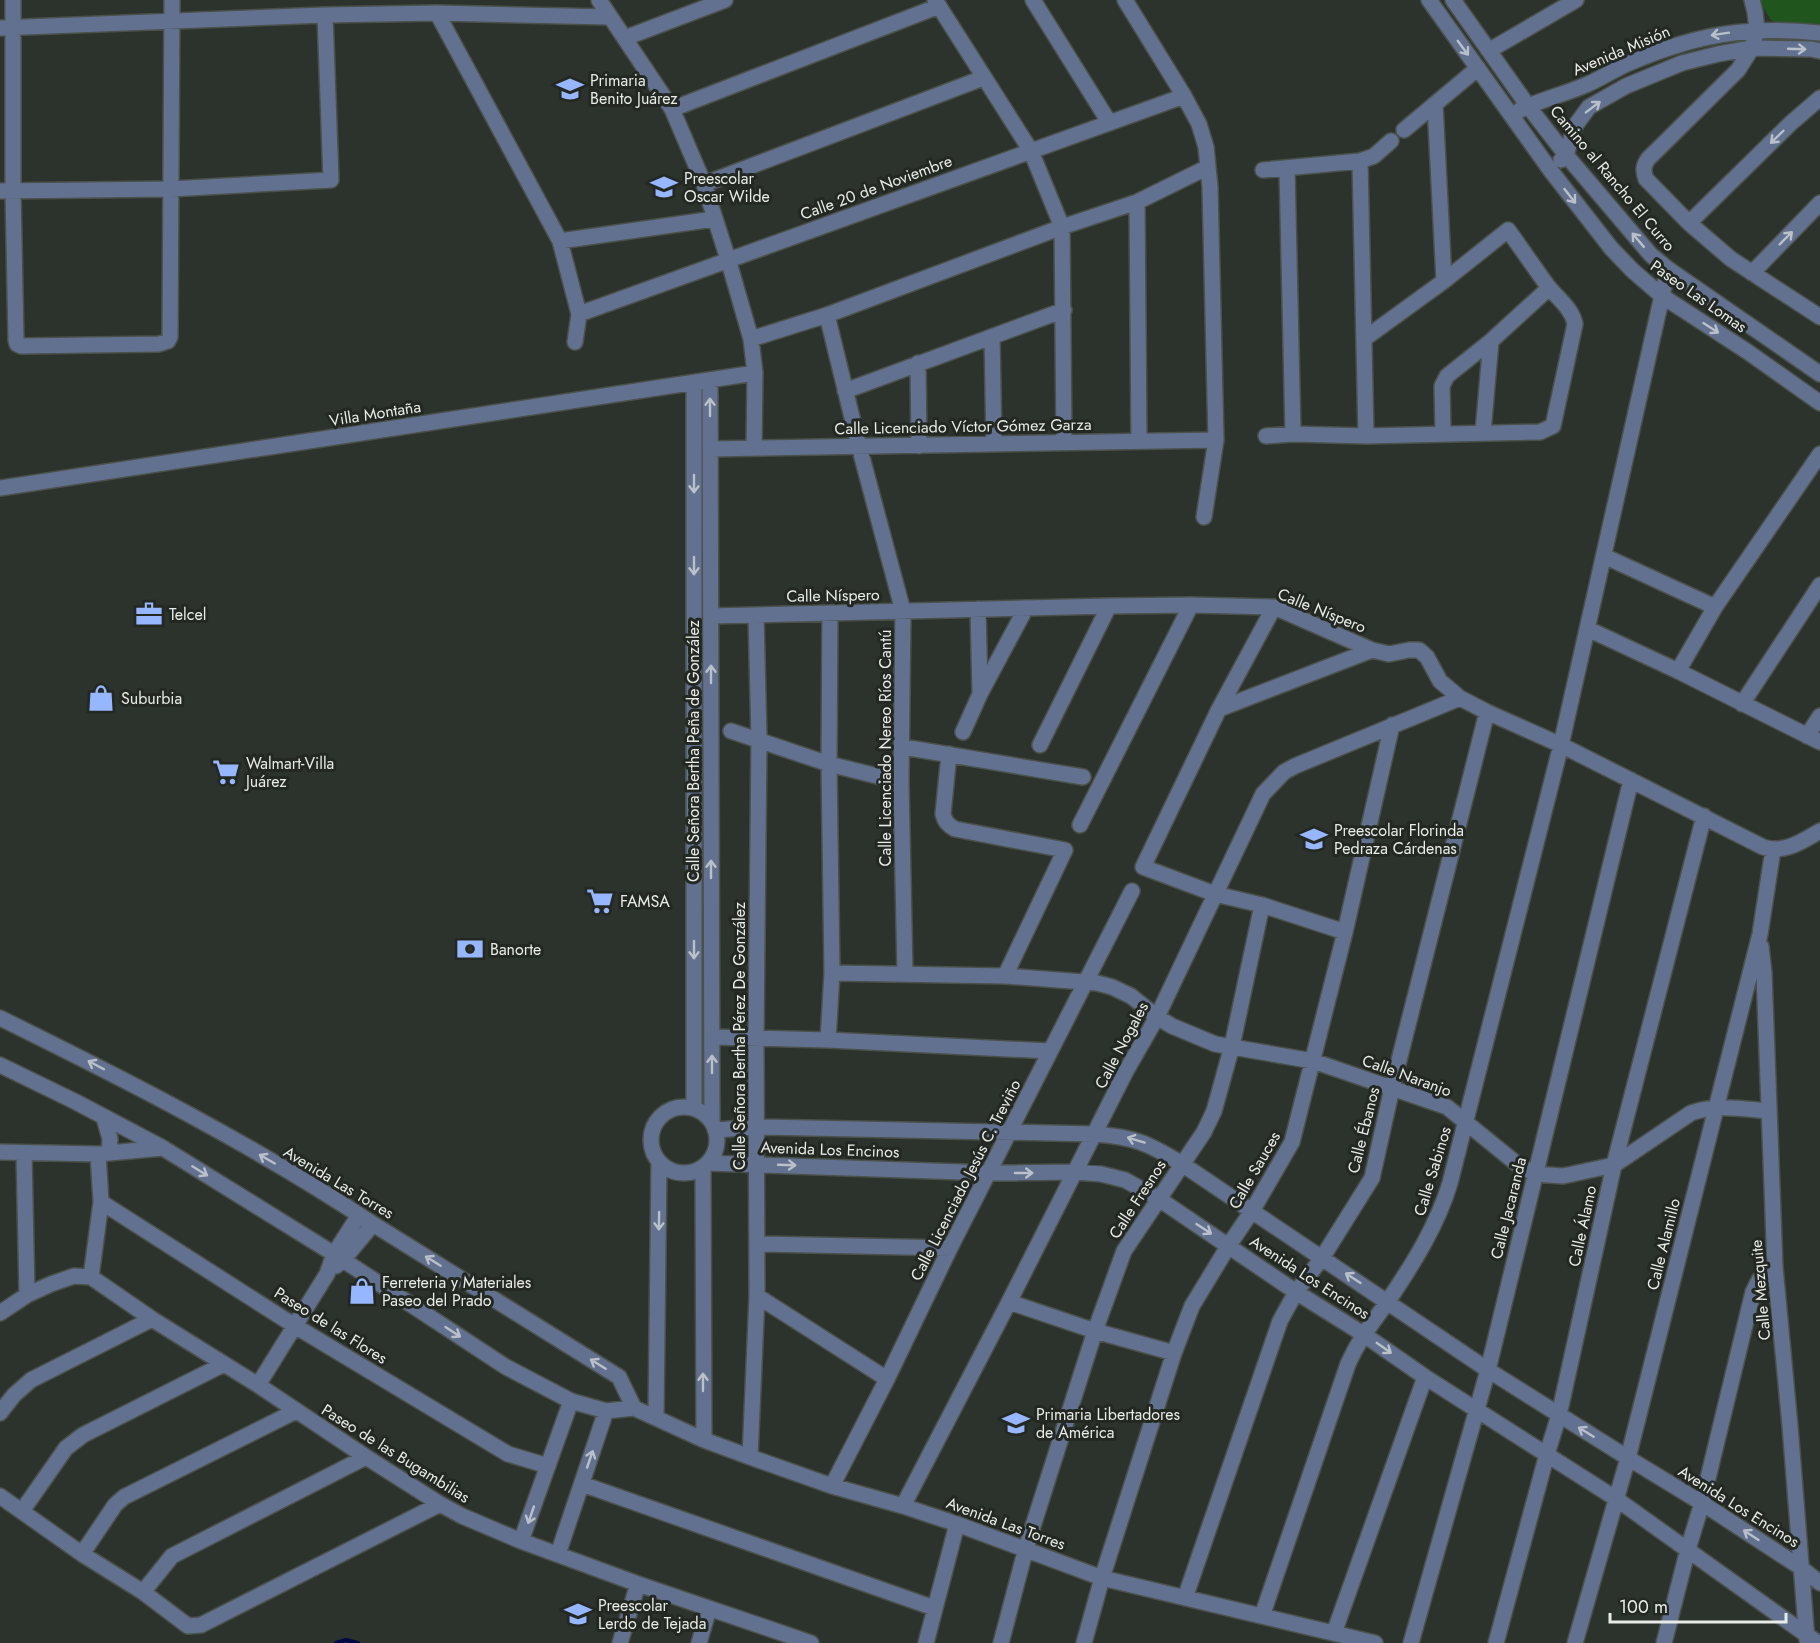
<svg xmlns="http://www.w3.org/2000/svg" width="1820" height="1643" font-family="Jost,sans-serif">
  <rect width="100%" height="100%" fill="#2c322c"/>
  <path fill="#21551e" d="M1759,0H1820V28L1780,24L1771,20Z"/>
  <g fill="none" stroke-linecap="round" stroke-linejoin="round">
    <path stroke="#020745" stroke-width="4" d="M336,1643L346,1640L358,1643"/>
    <defs>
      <path id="minor" d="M13,0V191L16,340L17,344L21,346L159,344L168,341L170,337L172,0
        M599,0L672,109L704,184L728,259L751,339L755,373L754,448
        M935,0L1031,151L1062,227L1064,442
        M1033,0L1109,122
        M1125,0L1184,96L1199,124L1206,147L1210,187L1216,440L1204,517
        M1429,0L1551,171L1611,248L1632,270L1662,296L1748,352L1820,403
        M1453,0L1528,106L1566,155L1651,255L1668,269L1820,374
        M1752,0L1755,12L1757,30L1752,48L1738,70L1648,159C1643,166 1643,171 1646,179L1689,223L1731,259L1820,317
        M437,13L560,241L579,314L575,342
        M0,28L325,15L437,13L609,17
        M625,38L725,0
        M1490,50L1576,0
        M1435,104L1444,281
        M672,109L939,6
        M1520,110C1542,99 1566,94 1588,84C1602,78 1615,69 1629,63C1695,35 1748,25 1820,33
        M1404,130L1478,68
        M1561,160L1566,155L1575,126L1589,107L1626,86L1682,63L1718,54L1752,48L1811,49L1820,51
        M1360,161L1366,436
        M1287,168L1293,434
        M1263,170L1360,161L1374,156L1391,141
        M704,184L983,78
        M0,191L171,189L331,180L325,15
        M1137,202L1139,441
        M1689,223L1791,123L1820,98
        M560,241L714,219
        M1752,273L1820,203
        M579,314L1184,96
        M827,315L859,446L903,611L901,782L905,974
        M992,337L994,444
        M751,339L827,315L1062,227L1137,202L1208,167
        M918,363L919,446
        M710,381L712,1122
        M694,384V1108
        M845,391L1064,310
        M1483,432L1491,341
        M1443,433L1442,386L1447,376L1491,341L1549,288
        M1266,436L1293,434L1366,436L1540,432L1553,426L1575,324C1572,308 1557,298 1547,285C1534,267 1521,248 1508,230L1444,281L1364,339
        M710,449L1216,440
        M0,488L755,373
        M1604,556L1715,607
        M1274,607L1219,709L1143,867L1215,894L1262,905L1345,932
        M978,609L980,691
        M711,616L1109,606L1191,605L1274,607L1372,650L1389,654L1409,650H1419L1427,657L1440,681L1460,698L1487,712L1561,745L1763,847C1785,854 1802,841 1820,831
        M1588,629L1678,671L1820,742
        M1678,671L1715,607L1820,454
        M1742,704L1820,585
        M1219,709L1372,650
        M731,731L829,764L901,782
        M963,732L980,694L1026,608
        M1807,736L1820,716
        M1040,745L1109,606
        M903,747L1083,777
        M949,754L943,814C945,822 948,825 955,829L1065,850L1005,976
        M1080,825L1191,605
        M1761,946L1764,973L1775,1267L1790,1426L1807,1640
        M832,973L1005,976L1097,983L1112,987L1131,996L1157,1017L1172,1026L1215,1044L1313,1061L1447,1107L1517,1164L1535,1174L1563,1176L1614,1165L1691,1113C1716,1104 1743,1109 1769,1111
        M0,1018C128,1081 254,1145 373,1224L619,1377L634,1408
        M712,1037L828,1040L1050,1051
        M828,1040L832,973L829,764L830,613
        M0,1065L76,1102L163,1148L334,1254L506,1367L571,1401L606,1411L634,1408L704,1440L750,1457L832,1486L903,1506L957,1524L1102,1578L1375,1643
        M651 1140a33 33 0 1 1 66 0a33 33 0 1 1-66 0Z
        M104,1118L110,1139L109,1153
        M715,1130L757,1127L1095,1134C1134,1137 1148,1143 1182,1164L1488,1370L1628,1458L1702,1503L1800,1567L1820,1583
        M0,1152L98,1154L163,1148
        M24,1153L27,1295
        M708,1163L990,1173L1075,1172L1101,1174L1125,1180L1159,1199L1296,1292L1363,1334L1425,1377L1615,1498L1818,1643
        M703,1167L704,1440
        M101,1202L295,1326L508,1454L548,1466
        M757,1244L950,1248
        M336,1266L343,1260L373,1224
        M91,1277L101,1202L98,1154
        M757,1296L887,1379
        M1009,1302L1095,1331L1174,1353
        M0,1313L27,1295L51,1284L74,1276L91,1277L152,1319L258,1385L366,1457L440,1504L462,1516L521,1541L638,1584L811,1643
        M258,1385L327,1274L334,1254L359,1215
        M0,1413L14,1395L31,1380L152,1319
        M656,1418L659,1162
        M750,1457L757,1296L756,1038L759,739L756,615
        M582,1484L934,1608
        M832,1486L887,1379L950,1248L1132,891
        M0,1496L82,1554L143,1592L188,1626L201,1625L440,1504
        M903,1506L1009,1302L1126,1071L1157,1017L1263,794L1284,772L1295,766L1460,698
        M22,1511L66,1448L83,1435L224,1364
        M521,1541L571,1401
        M82,1554L115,1505L124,1497L296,1411
        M558,1554L606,1411
        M143,1592L172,1556L366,1457
        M1185,1598L1280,1321L1296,1292L1322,1258L1372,1178L1392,1088L1487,712
        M1262,1616L1348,1364C1360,1337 1372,1324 1388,1301C1413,1264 1437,1226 1450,1183L1561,745L1668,269
        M1334,1633L1425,1377
        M620,1643L638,1584
        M699,1643L709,1609
        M926,1643L957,1524
        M1001,1643L1026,1548L1095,1331L1124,1251L1204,1132L1214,1111L1232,1046L1262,905
        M1084,1643L1102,1578L1174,1353L1192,1306L1229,1245L1252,1211L1292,1142L1345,932L1392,725
        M1411,1643L1488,1370L1631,780
        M1496,1643L1547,1454L1559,1415L1614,1165L1704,816
        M1575,1643L1628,1458L1760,934L1773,850
        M1664,1643L1688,1549L1702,1503L1753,1292L1759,1280L1775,1267"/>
    </defs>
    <use href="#minor" stroke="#4a504a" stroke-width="18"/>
    <use href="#minor" stroke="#637190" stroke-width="15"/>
  </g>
  <defs><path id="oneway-shaft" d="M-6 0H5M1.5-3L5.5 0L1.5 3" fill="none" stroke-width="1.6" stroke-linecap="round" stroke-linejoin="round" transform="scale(1.5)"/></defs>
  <g stroke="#b9c0c9">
    <use href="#oneway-shaft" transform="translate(1720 34) rotate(171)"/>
    <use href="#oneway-shaft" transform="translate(1463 48) rotate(54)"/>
    <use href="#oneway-shaft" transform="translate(1797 49) rotate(2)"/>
    <use href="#oneway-shaft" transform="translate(1593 107) rotate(-37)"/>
    <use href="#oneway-shaft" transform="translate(1777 137) rotate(136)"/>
    <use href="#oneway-shaft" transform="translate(1570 196) rotate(52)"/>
    <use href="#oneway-shaft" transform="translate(1786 238) rotate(-45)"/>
    <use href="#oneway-shaft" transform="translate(1638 240) rotate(-130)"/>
    <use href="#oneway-shaft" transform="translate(1711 328) rotate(33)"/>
    <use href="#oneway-shaft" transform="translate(710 407) rotate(-90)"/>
    <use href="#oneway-shaft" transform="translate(694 484) rotate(90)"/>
    <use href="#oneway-shaft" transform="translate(694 566) rotate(90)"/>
    <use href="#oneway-shaft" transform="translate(711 674) rotate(-90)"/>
    <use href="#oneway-shaft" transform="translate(711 869) rotate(-90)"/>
    <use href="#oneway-shaft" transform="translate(694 950) rotate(90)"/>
    <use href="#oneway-shaft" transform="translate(712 1064) rotate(-90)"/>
    <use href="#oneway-shaft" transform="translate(96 1065) rotate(-152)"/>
    <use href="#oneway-shaft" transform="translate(1136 1140) rotate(-163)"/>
    <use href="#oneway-shaft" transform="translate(267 1159) rotate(-150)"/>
    <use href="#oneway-shaft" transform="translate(787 1165) rotate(2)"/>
    <use href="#oneway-shaft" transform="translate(200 1171) rotate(32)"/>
    <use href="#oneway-shaft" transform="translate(1024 1173)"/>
    <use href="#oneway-shaft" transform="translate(659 1221) rotate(91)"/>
    <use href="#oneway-shaft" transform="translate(1204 1229) rotate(33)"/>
    <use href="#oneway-shaft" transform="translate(433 1261) rotate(-148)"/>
    <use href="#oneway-shaft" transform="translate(1353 1278) rotate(-147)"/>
    <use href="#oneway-shaft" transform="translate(453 1332) rotate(33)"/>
    <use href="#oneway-shaft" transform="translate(1384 1348) rotate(35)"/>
    <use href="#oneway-shaft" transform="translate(598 1364) rotate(-148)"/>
    <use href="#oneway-shaft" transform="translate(703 1382) rotate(-90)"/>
    <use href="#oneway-shaft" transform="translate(1586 1432) rotate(-148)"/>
    <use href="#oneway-shaft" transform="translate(590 1459) rotate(-71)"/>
    <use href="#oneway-shaft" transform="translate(531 1515) rotate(109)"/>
    <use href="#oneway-shaft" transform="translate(1751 1535) rotate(-147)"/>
  </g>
  <defs>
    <symbol id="school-bare" viewBox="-9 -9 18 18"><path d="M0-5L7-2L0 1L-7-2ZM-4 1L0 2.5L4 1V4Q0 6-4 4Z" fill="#96b6fd" stroke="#232822" stroke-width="2.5" paint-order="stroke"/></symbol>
    <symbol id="office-bare" viewBox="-9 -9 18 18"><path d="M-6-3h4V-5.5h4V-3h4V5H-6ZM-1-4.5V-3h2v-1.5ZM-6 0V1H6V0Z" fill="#96b6fd" stroke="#232822" stroke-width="2.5" paint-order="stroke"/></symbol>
    <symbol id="shop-bare" viewBox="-9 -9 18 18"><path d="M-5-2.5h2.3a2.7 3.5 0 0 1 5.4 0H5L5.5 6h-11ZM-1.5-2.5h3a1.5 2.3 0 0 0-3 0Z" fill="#96b6fd" stroke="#232822" stroke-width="2.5" paint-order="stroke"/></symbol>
    <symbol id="supermarket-bare" viewBox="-9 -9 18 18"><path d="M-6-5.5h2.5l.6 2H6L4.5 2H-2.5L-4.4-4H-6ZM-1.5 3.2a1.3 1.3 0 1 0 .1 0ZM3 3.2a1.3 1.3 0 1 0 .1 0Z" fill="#96b6fd" stroke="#232822" stroke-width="2.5" paint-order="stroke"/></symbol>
    <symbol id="bank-bare" viewBox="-9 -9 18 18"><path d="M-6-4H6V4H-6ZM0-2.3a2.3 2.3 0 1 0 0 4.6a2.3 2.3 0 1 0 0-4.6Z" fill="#96b6fd" stroke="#232822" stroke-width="2.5" paint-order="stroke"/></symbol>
  </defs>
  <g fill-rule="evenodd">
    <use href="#school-bare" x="551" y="70" width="38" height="38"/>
    <use href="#school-bare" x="645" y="168" width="38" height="38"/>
    <use href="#office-bare" x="130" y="595" width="38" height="38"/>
    <use href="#shop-bare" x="82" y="679" width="38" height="38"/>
    <use href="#supermarket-bare" x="207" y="753" width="38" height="38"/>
    <use href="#school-bare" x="1295" y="820" width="38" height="38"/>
    <use href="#supermarket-bare" x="581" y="882" width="38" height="38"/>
    <use href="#bank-bare" x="451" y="930" width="38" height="38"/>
    <use href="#shop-bare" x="343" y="1272" width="38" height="38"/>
    <use href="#school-bare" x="997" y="1404" width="38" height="38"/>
    <use href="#school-bare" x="559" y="1595" width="38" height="38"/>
  </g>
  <g text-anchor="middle" stroke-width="6" stroke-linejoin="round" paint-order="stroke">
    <g font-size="16" fill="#e8ebe7" stroke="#232822">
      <text transform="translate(1621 50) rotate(-23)" y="6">Avenida Misión</text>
      <text transform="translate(1613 178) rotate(50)" y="6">Camino al Rancho El Curro</text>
      <text transform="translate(876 187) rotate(-20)" y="6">Calle 20 de Noviembre</text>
      <text transform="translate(1699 296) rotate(35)" y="6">Paseo Las Lomas</text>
      <text transform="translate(375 413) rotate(-9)" y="6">Villa Montaña</text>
      <text transform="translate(963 426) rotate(-1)" y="6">Calle Licenciado Víctor Gómez Garza</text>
      <text transform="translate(833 595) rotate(-1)" y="6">Calle Níspero</text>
      <text transform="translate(1322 610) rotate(22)" y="6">Calle Níspero</text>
      <text transform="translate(885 748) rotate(-90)" y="6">Calle Licenciado Nereo Ríos Cantú</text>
      <text transform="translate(693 751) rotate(-90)" y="6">Calle Señora Bertha Peña de González</text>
      <text transform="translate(739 1036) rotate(-90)" y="6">Calle Señora Bertha Pérez De González</text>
      <text transform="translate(1121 1045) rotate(-62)" y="6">Calle Nogales</text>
      <text transform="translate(1407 1075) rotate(20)" y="6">Calle Naranjo</text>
      <text transform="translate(1363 1130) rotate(-76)" y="6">Calle Ébanos</text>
      <text transform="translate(830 1149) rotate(2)" y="6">Avenida Los Encinos</text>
      <text transform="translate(1254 1170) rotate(-60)" y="6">Calle Sauces</text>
      <text transform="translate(1432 1171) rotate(-73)" y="6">Calle Sabinos</text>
      <text transform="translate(965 1180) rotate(-63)" y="6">Calle Licenciado Jesús C. Treviño</text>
      <text transform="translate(339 1182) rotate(31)" y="6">Avenida Las Torres</text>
      <text transform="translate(1137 1199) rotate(-57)" y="6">Calle Fresnos</text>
      <text transform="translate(1508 1208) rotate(-76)" y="6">Calle Jacaranda</text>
      <text transform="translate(1582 1226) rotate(-78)" y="6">Calle Álamo</text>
      <text transform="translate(1663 1244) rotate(-76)" y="6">Calle Alamillo</text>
      <text transform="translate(1310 1277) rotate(33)" y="6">Avenida Los Encinos</text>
      <text transform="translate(1760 1290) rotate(-95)" y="6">Calle Mezquite</text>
      <text transform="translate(331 1325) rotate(32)" y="6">Paseo de las Flores</text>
      <text transform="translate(396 1453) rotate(32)" y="6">Paseo de las Bugambilias</text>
      <text transform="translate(1739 1506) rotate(32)" y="6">Avenida Los Encinos</text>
      <text transform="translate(1006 1523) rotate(20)" y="6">Avenida Las Torres</text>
    </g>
    <g font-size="16" fill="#e8ebe7" stroke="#232822" text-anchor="start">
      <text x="590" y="86">Primaria<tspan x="590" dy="18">Benito Juárez</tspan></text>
      <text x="684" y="184">Preescolar<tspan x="684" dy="18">Oscar Wilde</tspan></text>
      <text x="169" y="620">Telcel</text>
      <text x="121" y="704">Suburbia</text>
      <text x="246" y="769">Walmart-Villa<tspan x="246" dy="18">Juárez</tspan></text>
      <text x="1334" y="836">Preescolar Florinda<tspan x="1334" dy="18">Pedraza Cárdenas</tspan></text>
      <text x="620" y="907">FAMSA</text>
      <text x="490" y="955">Banorte</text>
      <text x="382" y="1288">Ferreteria y Materiales<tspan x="382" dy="18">Paseo del Prado</tspan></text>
      <text x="1036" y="1420">Primaria Libertadores<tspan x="1036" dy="18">de América</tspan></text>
      <text x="598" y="1611">Preescolar<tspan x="598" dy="18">Lerdo de Tejada</tspan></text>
    </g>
  </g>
  <path d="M1610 1613v9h176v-9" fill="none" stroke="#e8ebe7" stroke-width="3"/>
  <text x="1619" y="1613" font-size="18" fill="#e8ebe7" stroke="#232822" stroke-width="4.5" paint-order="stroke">100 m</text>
</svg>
